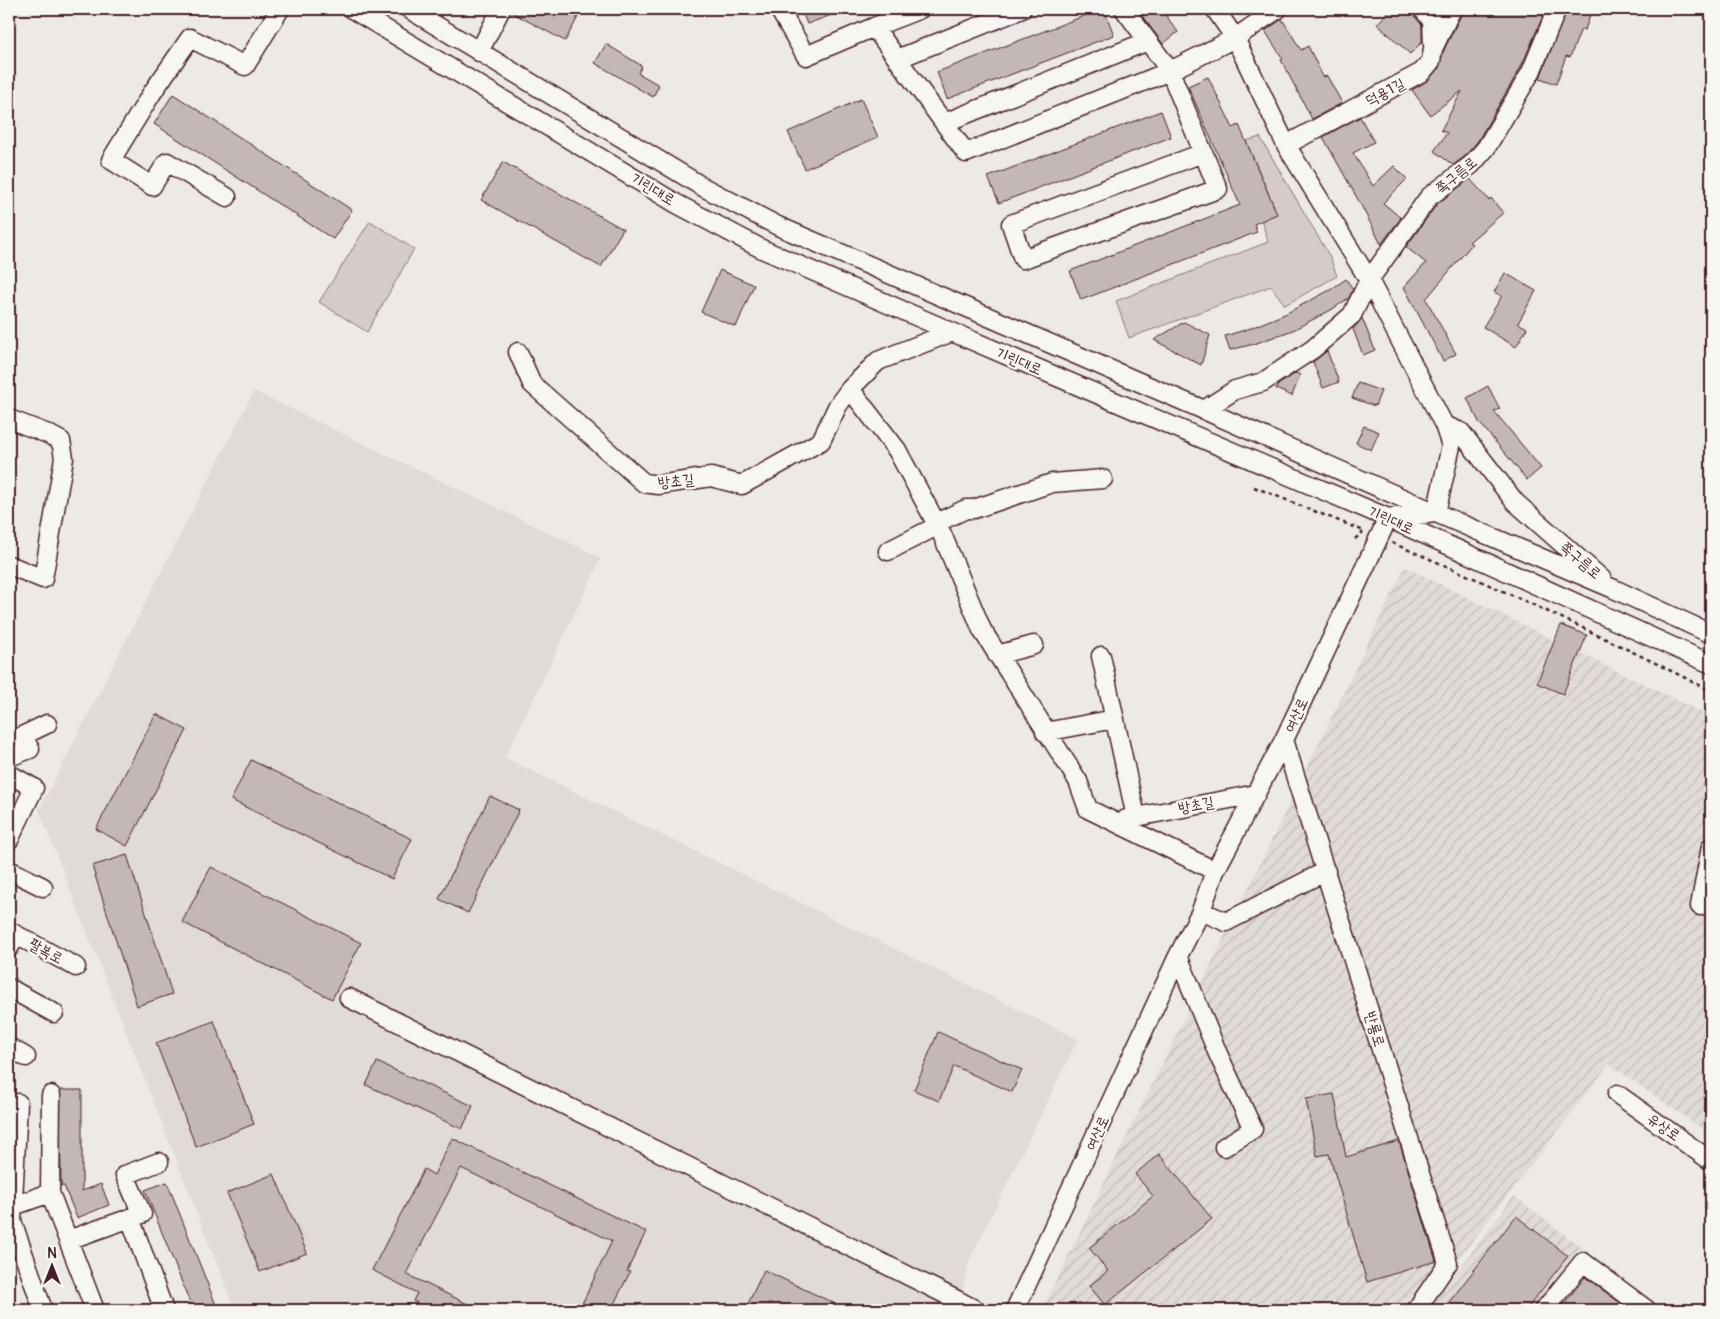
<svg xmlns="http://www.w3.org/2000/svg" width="1720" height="1319" font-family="Pangolin,'Poor Story',sans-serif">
  <defs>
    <pattern id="industrial-furrows" width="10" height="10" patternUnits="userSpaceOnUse" patternTransform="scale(1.25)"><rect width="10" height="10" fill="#e0dad8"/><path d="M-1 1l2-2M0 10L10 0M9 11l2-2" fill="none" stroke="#c2bbba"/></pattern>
  </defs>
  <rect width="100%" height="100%" fill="#ece9e6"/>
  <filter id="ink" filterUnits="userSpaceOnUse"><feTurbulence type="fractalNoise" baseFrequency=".02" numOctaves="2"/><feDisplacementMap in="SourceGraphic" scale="10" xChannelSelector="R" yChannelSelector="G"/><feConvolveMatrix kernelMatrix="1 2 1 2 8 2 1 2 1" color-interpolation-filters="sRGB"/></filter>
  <g filter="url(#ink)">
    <path fill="#e0dad8" d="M254,391L601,558L505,758L1078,1039L969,1261L958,1310H235L39,810Z"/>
    <path fill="url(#industrial-furrows)" d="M1405,567L1711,717V1135L1609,1064L1419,1310H1042Z
      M1514,1196L1663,1310H1428Z"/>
    <path fill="#d4cbca" stroke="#8f757a" d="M1260,137L1330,257L1337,276L1285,305L1271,286L1129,338L1116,301L1268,242L1260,214L1275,208L1246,141Z
      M370,221L414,249L367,332L319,302Z"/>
    <path fill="#c4b7b7" stroke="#4a1f2b" d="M512,9H562L578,17L565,41L511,12Z
      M801,9H845V10L807,24Z
      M1102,9H1104L1114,35L947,99L937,72Z
      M1137,9H1161L1178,32L1163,44Z
      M1391,9H1408L1422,25V42L1410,54L1377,24Z
      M1464,9H1546L1521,67L1477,142L1464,157L1453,165L1434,151L1447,133L1441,130L1462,91L1430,115L1412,90L1427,81L1439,68L1443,52Z
      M1567,9H1592L1585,30L1581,29L1570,57L1566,56L1556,84L1540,78Z
      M1282,19L1301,50L1308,46L1323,77L1327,76L1342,103L1312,119L1281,60L1283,59L1265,31Z
      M606,44L642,66L638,73L659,85L653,97L595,63Z
      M1208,77L1233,128L1239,125L1277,214L1254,224L1257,232L1081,300L1070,271L1240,205L1188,86Z
      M173,94L352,210L333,239L154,124Z
      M861,99L878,137L805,169L788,132Z
      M1161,111L1171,137L999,203L988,177Z
      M1360,117L1374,142L1353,153L1373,186L1394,166L1407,179L1383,203L1401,218L1381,244L1361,205L1323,137Z
      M503,162L623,229L601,267L481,200Z
      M1470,179L1489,200L1491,198L1503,213L1469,242L1472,244L1426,299L1456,354L1443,361L1404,287L1426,263L1406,247L1437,204Z
      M720,270L754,285L736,327L701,312Z
      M1505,273L1536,291L1518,323L1527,328L1516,347L1483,327L1502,296L1494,292Z
      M1346,279L1353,289L1349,298L1331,310L1293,330L1254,344L1230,350L1225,336L1248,329L1285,314L1330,290Z
      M1362,318L1375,350L1363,355L1353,329Z
      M1184,322L1210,335L1201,365L1154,340Z
      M1327,351L1339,382L1323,388L1313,362Z
      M1296,373L1300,375L1292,396L1276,389L1278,385Z
      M1358,383L1381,391L1375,406L1352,398Z
      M1488,386L1500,409L1494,411L1541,468L1527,480L1479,422L1467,398Z
      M1364,426L1379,432L1371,450L1356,443Z
      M1561,625L1587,635L1563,694L1537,683Z
      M156,714L187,730L127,846L96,829Z
      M251,760L412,839L392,879L231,800Z
      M490,796L519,810L468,913L439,899Z
      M127,855L172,994L137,1006L92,866Z
      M211,867L361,943L332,999L182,922Z
      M214,1021L254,1124L196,1147L156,1043Z
      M938,1032L1022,1070L1012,1092L954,1066L939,1101L914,1090Z
      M377,1062L473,1106L462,1129L366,1085Z
      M60,1090H82V1191L101,1184L109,1205L77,1218L64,1186H61Z
      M1334,1094L1346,1157L1399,1141L1436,1261L1367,1282L1329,1154L1317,1156L1306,1099Z
      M452,1138L646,1232L627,1271L630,1272L611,1310H579L612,1241L461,1168L406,1274L480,1310H432L413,1301L417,1293L372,1270L424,1169L434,1175Z
      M1159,1154L1212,1219L1105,1305L1089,1286L1108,1271L1089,1248L1153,1196L1135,1174Z
      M274,1174L307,1253L260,1272L227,1193Z
      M167,1182L218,1310H193L145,1190Z
      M1516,1216L1568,1256L1526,1310H1443Z
      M764,1270L848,1310H745Z
      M1585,1277L1630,1310H1569L1563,1305Z"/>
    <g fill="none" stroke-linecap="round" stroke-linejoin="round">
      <defs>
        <path id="minor" d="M352,9L677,204L762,249L952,332L1388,518L1711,664
          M409,9L703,187L778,226L1204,410L1436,513L1614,589L1711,634
          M779,9L806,56L874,27L966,153L1170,71L1235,38L1278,9
          M1124,9L1170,71L1218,189L1023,259L1011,224L1203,153
          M1423,9L1432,21L1433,46
          M874,27L920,9
          M479,52L501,9
          M897,59L1022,9
          M944,123L1148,41
          M1286,145L1422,72L1431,61L1433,49L1452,9
          M227,197L167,162L152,186L111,160L152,93L190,38L245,66L280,9
          M952,332L878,361L850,389L897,450L942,534L982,630L1078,781L1088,809L1215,871
          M518,352L532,384L644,483L658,485L711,477L742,485L821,441L838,405L850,389
          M1204,410L1235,390L1263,382L1313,349L1352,315L1369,280L1429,197L1471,165L1486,148L1531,72L1557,9
          M9,419L48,434L61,441L64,458L43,579L9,565
          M1444,425L1461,432L1515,502L1602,579
          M936,523L966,509H974L1052,483L1103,479
          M888,551L937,526
          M997,655L1034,645
          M1101,656L1136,817
          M1045,732L1115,719
          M1284,740L1448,1263L1416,1310
          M9,757L30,749L22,736L47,724
          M9,774L34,788L9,840
          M1126,819L1256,794
          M9,870L43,887
          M1700,906L1711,847
          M1201,911L1226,922L1326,871
          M9,931L76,967
          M9,948L16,935
          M1178,956L1218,1054L1253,1129L1224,1147
          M9,988L54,1013
          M349,998L955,1299L976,1310
          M9,1047L26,1057
          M1617,1094L1711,1161
          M51,1095L50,1193L95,1310
          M18,1103L12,1221L43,1310
          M13,1206L50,1193
          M130,1218L164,1310
          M68,1240L142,1214L125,1175L159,1162
          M1015,1310L1178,956L1201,911L1215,871L1284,740L1388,518L1436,513L1451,446L1444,425L1369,280L1286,145L1235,38L1215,9
          M1544,1310L1583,1262L1647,1310"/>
      </defs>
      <use href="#minor" stroke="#4a1f2b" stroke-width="21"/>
      <path stroke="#4a1f2b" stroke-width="2.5" stroke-dasharray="4 4" stroke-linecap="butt" d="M1254,487L1364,531
        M1355,539L1363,532
        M1392,543C1500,588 1607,638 1711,691"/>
      <use href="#minor" stroke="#f6f6f2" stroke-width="18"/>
    </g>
  </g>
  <g text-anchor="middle" stroke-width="4.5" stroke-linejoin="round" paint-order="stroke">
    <g font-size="15" fill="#4a1f2b" stroke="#f6f6f2">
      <text transform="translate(1385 92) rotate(-28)" y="5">덕용1길</text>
      <text transform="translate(1456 175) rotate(-39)" y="5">쪽구름로</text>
      <text transform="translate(653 189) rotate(31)" y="5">기린대로</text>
      <text transform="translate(1019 361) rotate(23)" y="5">기린대로</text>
      <text transform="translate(676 481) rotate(-6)" y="5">방초길</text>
      <text transform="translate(1391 520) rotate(24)" y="5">기린대로</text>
      <text transform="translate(1581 560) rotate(41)" y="5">쪽구름로</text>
      <text transform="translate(1296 715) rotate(-65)" y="5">여산로</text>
      <text transform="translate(1196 805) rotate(-11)" y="5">방초길</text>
      <text transform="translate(46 951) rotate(28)" y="5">팔복로</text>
      <text transform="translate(1375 1029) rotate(73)" y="5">반룡로</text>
      <text transform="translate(1664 1127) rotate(35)" y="5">유상로</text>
      <text transform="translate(1097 1133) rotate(-65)" y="5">여산로</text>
    </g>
  </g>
  <rect width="1720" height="1319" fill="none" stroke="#f6f6f2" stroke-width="30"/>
  <rect x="15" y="15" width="1690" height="1289" fill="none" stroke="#4a1f2b" stroke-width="2" filter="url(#ink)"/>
  <g transform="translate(52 1266)" stroke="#f6f6f2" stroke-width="4" paint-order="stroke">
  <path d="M0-4L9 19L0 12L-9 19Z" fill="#4a1f2b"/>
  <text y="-8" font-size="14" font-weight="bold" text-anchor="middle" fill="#4a1f2b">N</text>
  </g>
</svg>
